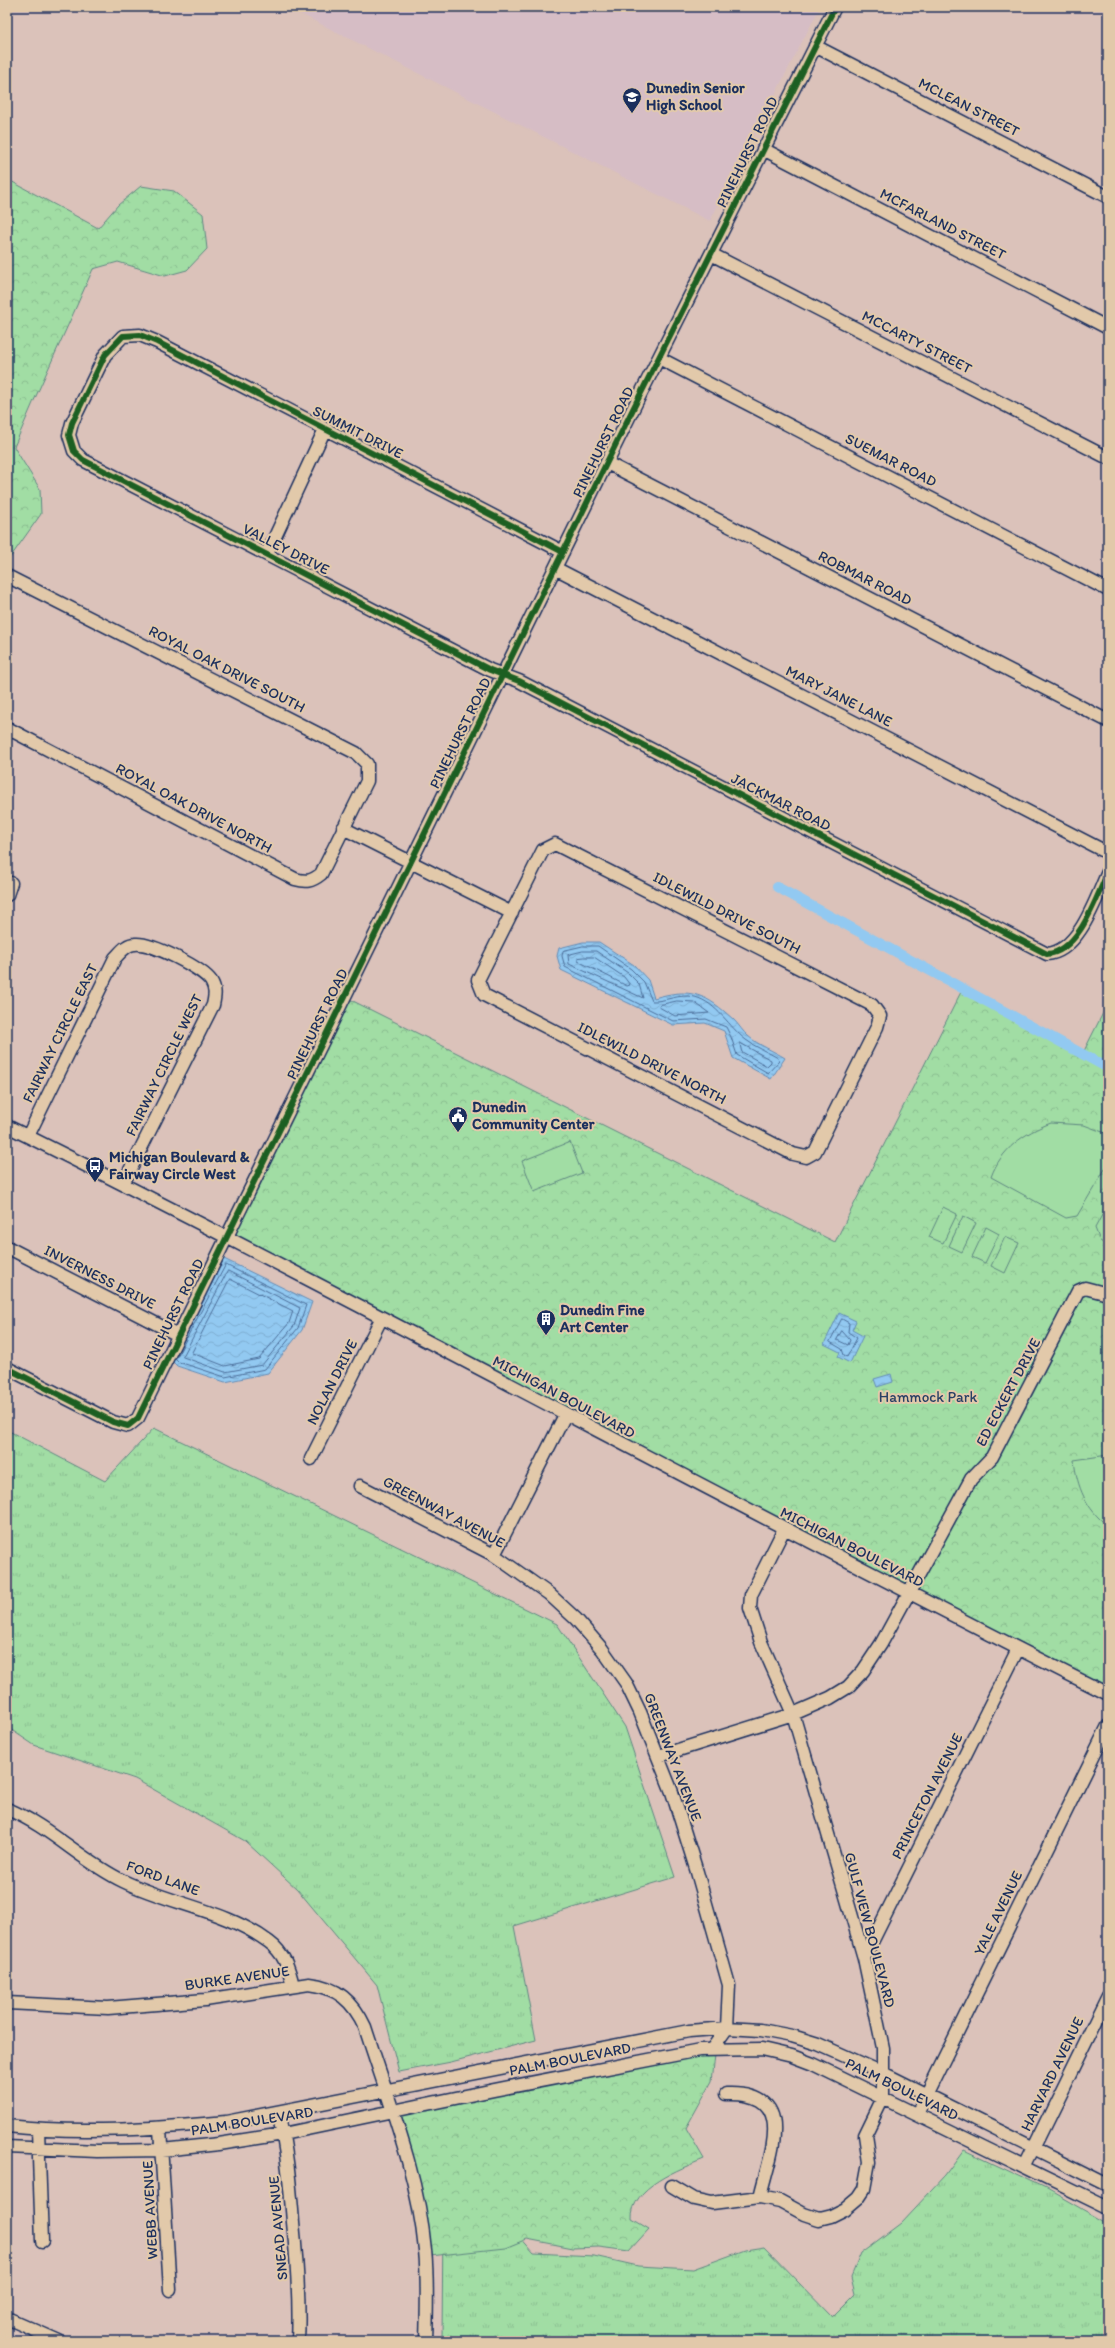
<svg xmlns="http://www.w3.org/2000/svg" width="1115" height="2348" font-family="Itim,sans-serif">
  <defs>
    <pattern id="grass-tufts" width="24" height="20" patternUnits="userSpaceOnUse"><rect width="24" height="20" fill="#a1dda4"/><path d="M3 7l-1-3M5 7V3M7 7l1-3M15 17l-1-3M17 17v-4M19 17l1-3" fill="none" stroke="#8abe90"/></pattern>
    <pattern id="forest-crowns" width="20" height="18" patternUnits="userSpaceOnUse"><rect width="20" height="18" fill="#a1dda4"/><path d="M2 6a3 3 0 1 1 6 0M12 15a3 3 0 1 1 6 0" fill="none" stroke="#8abe90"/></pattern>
    <pattern id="water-waves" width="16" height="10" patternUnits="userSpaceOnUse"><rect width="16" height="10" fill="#92c9f1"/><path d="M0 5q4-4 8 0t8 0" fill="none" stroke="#7dadd1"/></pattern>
  </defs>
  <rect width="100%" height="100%" fill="#dbc2ba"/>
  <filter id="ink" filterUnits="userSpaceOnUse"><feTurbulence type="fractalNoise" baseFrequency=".025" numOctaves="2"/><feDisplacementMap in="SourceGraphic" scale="8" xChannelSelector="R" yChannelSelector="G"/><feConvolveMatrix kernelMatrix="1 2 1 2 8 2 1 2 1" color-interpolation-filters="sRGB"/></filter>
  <g filter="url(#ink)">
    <path fill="#d6bdc5" d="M287,7H820L710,221Z"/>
    <path fill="url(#grass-tufts)" stroke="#5e8681" d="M154,1428L557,1624L625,1727L675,1877L514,1926L536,2040L451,2062L399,2072L377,1985L297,1889L245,1841L135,1779L34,1745L7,1727V1430L105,1481Z
      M964,2150L1047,2189L1108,2224V2341H442L443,2218L495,2209L534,2253L594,2256L638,2266L693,2269L745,2250L764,2247L832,2317L855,2294L851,2277L861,2253L901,2223L945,2176Z"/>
    <path fill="url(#forest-crowns)" stroke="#5e8681" d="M7,179L98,228L118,205L141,186L174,191L203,214L207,249L187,270L165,276L118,262L93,269C67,329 39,387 14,447L40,489L41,514L7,562Z
      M964,986L1084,1051L1108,1003V1694L225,1237L345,997L835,1242Z
      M700,2055H710L713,2056L715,2055L712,2081L686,2128L704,2159C680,2169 630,2187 632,2219L649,2229L629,2251L599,2247L573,2248L527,2239L505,2248L430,2256L398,2114Z"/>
    <path fill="#a1dda4" stroke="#5e8681" d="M1051,1123L1084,1125L1108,1134V1164L1077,1216L1066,1218L991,1177C1001,1149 1024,1133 1051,1123Z
      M570,1142L582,1173L534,1192L522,1161Z
      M1108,1204V1246L1100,1241L1095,1228Z
      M943,1207L957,1214L943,1243L929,1237Z
      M963,1216L976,1223L962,1252L949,1246Z
      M986,1227L999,1234L985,1263L972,1257Z
      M1005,1237L1019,1243L1005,1273L991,1266Z
      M1108,1455V1526C1086,1509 1077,1487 1074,1460Z"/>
    <path fill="url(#water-waves)" stroke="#628bb6" d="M583,942H599L634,965L648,980L654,998C691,987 706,994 734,1020C739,1025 743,1032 748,1036C758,1045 774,1051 785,1058L771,1079L733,1058L724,1031L705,1023L673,1025L561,970L557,956L559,948Z
      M224,1259L312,1302L302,1330L268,1373L225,1382L177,1366L171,1360Z
      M839,1313L856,1321L852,1330L863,1336L850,1363L838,1357L840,1352L824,1344Z
      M891,1374L893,1382L877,1387L874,1379Z"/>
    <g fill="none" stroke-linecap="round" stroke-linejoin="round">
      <path stroke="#4b6d99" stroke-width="1" d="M583,946H598L631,969L644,982L652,1001C665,1002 679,993 695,997C717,1003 729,1027 746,1040C755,1047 768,1052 778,1058L779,1061L768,1073L737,1055L731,1037L726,1027L706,1019L673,1021L565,967L562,956L563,951Z
        M583,951H596L628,973L639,984L643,998L569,964L568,955Z
        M584,957H594L624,977L630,985L627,986L578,961V958Z
        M677,1001L694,1002L709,1013L675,1016L659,1007L660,1005Z
        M740,1043L771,1060V1062L767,1066L742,1052Z
        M226,1265L306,1305L298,1328L265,1369L225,1377L179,1362L176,1359Z
        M228,1271L300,1308L294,1326L262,1365L225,1372L183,1357Z
        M230,1279L293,1311L289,1323L259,1359L225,1366L192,1353Z
        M842,1319L849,1323L848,1332L857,1338L847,1357L844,1355L842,1349L830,1342Z
        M842,1331L850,1340L848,1345L837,1340Z"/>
      <path stroke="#92c9f1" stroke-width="10" d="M777,887L1108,1068"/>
      <defs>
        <path id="minor" d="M815,46L1108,197
          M763,149L1108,328
          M711,254L1108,458
          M659,358L1108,590
          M607,463L1108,721
          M563,552L157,342L140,335L123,336L105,355L72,423L69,435L74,451L83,460L490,670L519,681L1047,954C1079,952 1096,898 1108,872
          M267,554L325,429
          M555,568L1108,853
          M7,576L356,753L367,764V781L321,874C311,882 306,882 295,879L7,728
          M343,828L512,913
          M555,844L872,1005L880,1016L877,1027L815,1152L806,1157L793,1154L484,995L478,980L543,850Z
          M7,895L11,883
          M7,1126C377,1310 739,1509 1108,1694
          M28,1136L115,958C121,952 126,944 135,944C151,942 202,968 211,981C216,989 215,996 213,1005L123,1184
          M7,1247L178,1335
          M7,1368L113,1422L128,1426L138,1418L633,409L835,7
          M311,1459L381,1319
          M360,1486L494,1555L549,1594L576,1619L602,1649L626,1683L640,1712L672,1792L697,1872L729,1985L727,2028L712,2049
          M494,1555L565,1415
          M659,1756L793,1714L830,1698L848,1687L863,1671L881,1644L971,1479L992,1457L1078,1291L1085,1288L1108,1294
          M7,1809C50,1826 81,1861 123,1881C170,1904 226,1910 269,1942C284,1953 289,1968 293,1986
          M864,1958L1018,1649
          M7,2003L108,2008L205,2000L309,1984C337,1987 353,2001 365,2027C388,2099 418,2173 425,2250C428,2280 427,2310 426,2341
          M726,2094C799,2091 770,2153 760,2197
          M278,2113C287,2150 290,2185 293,2222C297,2262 300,2301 298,2341
          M917,2114L1108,1726
          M7,2126C80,2134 153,2129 226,2122L689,2031L727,2028L761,2030L792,2036L818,2044L883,2073L1108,2185
          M160,2129L170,2290
          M38,2130L42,2241
          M7,2147L97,2151L162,2150L219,2144L283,2134L494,2090L700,2050L762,2049L792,2056L813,2064L1108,2208
          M1024,2167L1108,1996
          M672,2186L694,2199L712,2203L760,2197L780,2201L804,2214L819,2219L831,2216L845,2209L858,2198L864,2189L869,2162L865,2135L883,2098V2048L864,1958L793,1714L761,1642L750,1608L751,1595L784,1529
          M7,2318L59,2341"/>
      </defs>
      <use href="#minor" stroke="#1b2f5e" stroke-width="15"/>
      <use href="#minor" stroke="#e2c9aa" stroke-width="12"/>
      <defs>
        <path id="cycleway" d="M563,552L157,342L140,335L123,336L105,355L72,423L69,435L74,451L83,460L490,670L519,681L1047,954C1079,952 1096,898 1108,872
          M7,1368L113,1422L128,1426L138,1418L633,409L835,7"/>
      </defs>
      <use href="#cycleway" stroke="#e2c9aa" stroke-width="8"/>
      <use href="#cycleway" stroke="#1b5e20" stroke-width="6"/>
    </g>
  </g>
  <defs>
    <symbol id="school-pin" viewBox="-11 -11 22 30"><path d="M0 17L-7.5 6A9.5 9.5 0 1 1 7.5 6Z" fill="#1b2f5e" stroke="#e2c9aa"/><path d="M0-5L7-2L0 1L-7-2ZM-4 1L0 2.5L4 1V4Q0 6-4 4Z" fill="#fff"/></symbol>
    <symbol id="civic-pin" viewBox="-11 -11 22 30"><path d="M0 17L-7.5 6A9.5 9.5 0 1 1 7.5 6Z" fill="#1b2f5e" stroke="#e2c9aa"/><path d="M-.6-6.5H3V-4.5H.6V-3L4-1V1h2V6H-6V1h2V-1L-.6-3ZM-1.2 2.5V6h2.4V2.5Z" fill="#fff"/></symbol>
    <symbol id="bus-pin" viewBox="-11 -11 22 30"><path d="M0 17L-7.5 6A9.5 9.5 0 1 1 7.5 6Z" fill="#1b2f5e" stroke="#e2c9aa"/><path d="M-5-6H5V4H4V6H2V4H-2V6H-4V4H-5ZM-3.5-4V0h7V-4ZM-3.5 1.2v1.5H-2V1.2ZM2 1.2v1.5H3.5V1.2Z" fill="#fff"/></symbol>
    <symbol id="building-pin" viewBox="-11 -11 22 30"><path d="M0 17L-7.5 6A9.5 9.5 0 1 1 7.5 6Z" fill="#1b2f5e" stroke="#e2c9aa"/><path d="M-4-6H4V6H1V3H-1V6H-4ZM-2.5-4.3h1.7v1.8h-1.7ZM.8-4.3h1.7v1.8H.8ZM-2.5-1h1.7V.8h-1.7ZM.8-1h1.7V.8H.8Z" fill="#fff"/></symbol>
  </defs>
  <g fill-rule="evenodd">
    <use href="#school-pin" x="621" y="86" width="22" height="30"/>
    <use href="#civic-pin" x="447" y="1105" width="22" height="30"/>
    <use href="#bus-pin" x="84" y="1155" width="22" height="30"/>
    <use href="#building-pin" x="535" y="1308" width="22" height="30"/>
  </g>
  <g text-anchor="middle" stroke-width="4" stroke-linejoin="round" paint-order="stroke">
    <g font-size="15" font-weight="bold" fill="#1b2f5e" stroke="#e2c9aa" text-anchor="start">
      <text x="646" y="93">Dunedin Senior<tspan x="646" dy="17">High School</tspan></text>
      <text x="472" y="1112">Dunedin<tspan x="472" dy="17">Community Center</tspan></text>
      <text x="109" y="1162">Michigan Boulevard &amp;<tspan x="109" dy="17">Fairway Circle West</tspan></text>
      <text x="560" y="1315">Dunedin Fine<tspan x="560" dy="17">Art Center</tspan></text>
    </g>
    <g font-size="15" fill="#1b2f5e" stroke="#e2c9aa">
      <text transform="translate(969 107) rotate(27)" y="5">MCLEAN STREET</text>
      <text transform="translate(747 152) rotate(-64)" y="5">PINEHURST ROAD</text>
      <text transform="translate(943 224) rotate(27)" y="5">MCFARLAND STREET</text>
      <text transform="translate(917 342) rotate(27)" y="5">MCCARTY STREET</text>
      <text transform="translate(358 432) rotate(27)" y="5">SUMMIT DRIVE</text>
      <text transform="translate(603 442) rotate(-64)" y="5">PINEHURST ROAD</text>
      <text transform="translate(891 460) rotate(27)" y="5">SUEMAR ROAD</text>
      <text transform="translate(286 549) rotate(27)" y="5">VALLEY DRIVE</text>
      <text transform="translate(865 578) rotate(27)" y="5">ROBMAR ROAD</text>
      <text transform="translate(227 669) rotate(27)" y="5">ROYAL OAK DRIVE SOUTH</text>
      <text transform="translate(839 696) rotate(27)" y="5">MARY JANE LANE</text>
      <text transform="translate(460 733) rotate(-64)" y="5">PINEHURST ROAD</text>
      <text transform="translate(781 802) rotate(27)" y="5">JACKMAR ROAD</text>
      <text transform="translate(194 808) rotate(28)" y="5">ROYAL OAK DRIVE NORTH</text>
      <text transform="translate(727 913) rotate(27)" y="5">IDLEWILD DRIVE SOUTH</text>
      <text transform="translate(317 1024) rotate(-64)" y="5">PINEHURST ROAD</text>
      <text transform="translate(60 1033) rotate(-64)" y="5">FAIRWAY CIRCLE EAST</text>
      <text transform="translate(652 1063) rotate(27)" y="5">IDLEWILD DRIVE NORTH</text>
      <text transform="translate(164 1065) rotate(-64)" y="5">FAIRWAY CIRCLE WEST</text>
      <text transform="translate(100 1277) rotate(27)" y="5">INVERNESS DRIVE</text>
      <text transform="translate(173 1314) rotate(-64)" y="5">PINEHURST ROAD</text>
      <text transform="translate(332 1382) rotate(-63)" y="5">NOLAN DRIVE</text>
      <text transform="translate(1008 1392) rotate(-62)" y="5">ED ECKERT DRIVE</text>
      <text transform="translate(564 1397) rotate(28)" y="5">MICHIGAN BOULEVARD</text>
      <text transform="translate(444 1512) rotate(28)" y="5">GREENWAY AVENUE</text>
      <text transform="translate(852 1547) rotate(27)" y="5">MICHIGAN BOULEVARD</text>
      <text transform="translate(673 1757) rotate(69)" y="5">GREENWAY AVENUE</text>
      <text transform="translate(927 1796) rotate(-63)" y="5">PRINCETON AVENUE</text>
      <text transform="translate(163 1878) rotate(20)" y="5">FORD LANE</text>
      <text transform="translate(998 1913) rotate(-64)" y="5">YALE AVENUE</text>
      <text transform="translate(870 1930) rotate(75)" y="5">GULF VIEW BOULEVARD</text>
      <text transform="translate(237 1978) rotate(-8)" y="5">BURKE AVENUE</text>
      <text transform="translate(570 2059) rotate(-11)" y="5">PALM BOULEVARD</text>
      <text transform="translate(1052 2074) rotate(-64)" y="5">HARVARD AVENUE</text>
      <text transform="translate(902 2089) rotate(26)" y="5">PALM BOULEVARD</text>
      <text transform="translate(252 2121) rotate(-9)" y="5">PALM BOULEVARD</text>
      <text transform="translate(150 2210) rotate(-93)" y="5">WEBB AVENUE</text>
      <text transform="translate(278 2228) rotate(-95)" y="5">SNEAD AVENUE</text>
    </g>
    <g font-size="15" fill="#284065" stroke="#e2c9aa">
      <text x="928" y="1402">Hammock Park</text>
    </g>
  </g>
  <rect width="1115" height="2348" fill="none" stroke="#e2c9aa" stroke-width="24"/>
  <rect x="12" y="12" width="1091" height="2324" fill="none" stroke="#1b2f5e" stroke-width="1.5" filter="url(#ink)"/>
</svg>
